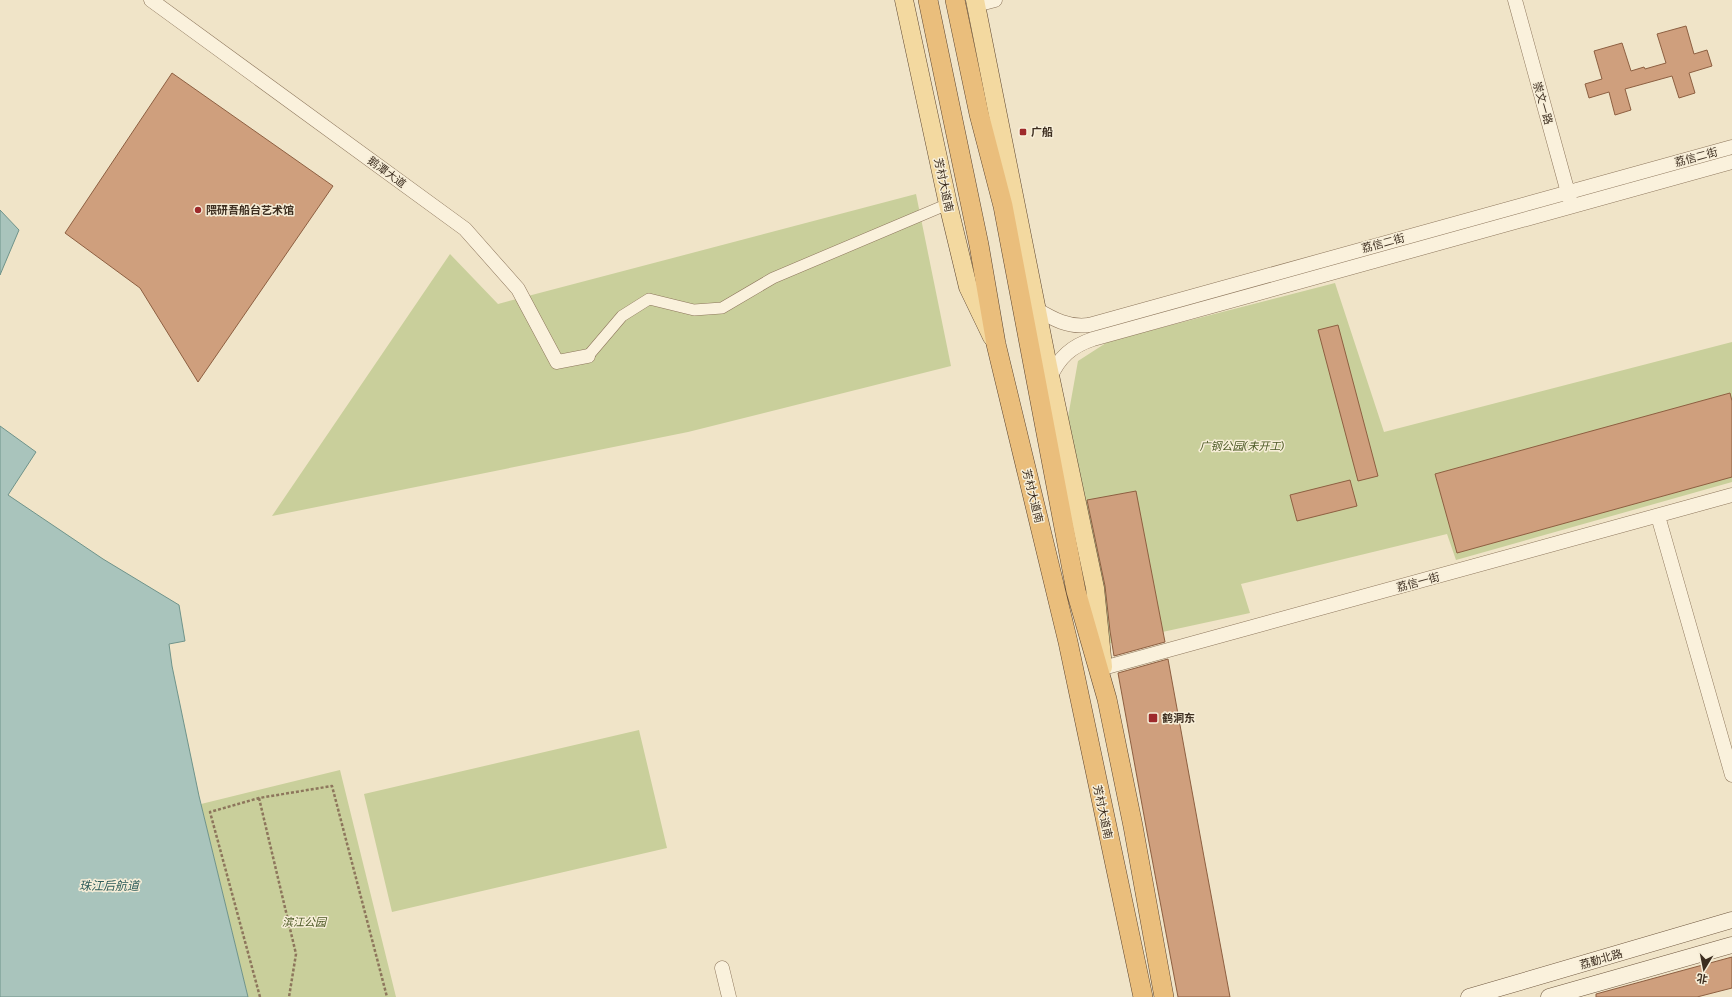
<svg xmlns="http://www.w3.org/2000/svg" width="1732" height="997" font-family="'Roboto Serif','Noto Sans SC',serif">
  <rect width="100%" height="100%" fill="#f0e4c8"/>
  <path fill="#c9cf9b" d="M916,194L951,366L688,432L272,516L450,254L498,304Z
    M1335,283L1384,432L1732,342V482L1456,560L1447,534L1241,584L1250,613L1107,644L1068,417L1078,361L1109,341Z
    M639,730L667,848L392,912L364,794Z
    M340,770L396,997H248L201,804Z"/>
  <path fill="#a9c4bc" stroke="#6f938a" d="M0,210L19,230L0,275Z
    M0,426L36,452L8,495L103,559L179,605L185,641L169,644L172,666L199,796L248,997H0Z"/>
  <path fill="#cf9f7d" stroke="#8d5f41" d="M1686,26L1694,54L1707,50L1712,66L1689,73L1695,93L1679,98L1672,76L1625,89L1631,110L1615,115L1609,92L1589,98L1585,84L1602,79L1594,51L1622,43L1631,71L1644,67L1645,69L1666,63L1657,34Z
    M172,73L333,186L198,382L140,288L65,233Z
    M1338,325L1378,476L1358,481L1318,330Z
    M1730,393L1732,401V477L1457,553L1435,474Z
    M1350,480L1357,506L1297,521L1290,495Z
    M1136,491L1165,642L1114,656L1110,631L1105,586L1087,500Z
    M1168,659L1204,857L1230,997H1178L1147,832L1118,673Z
    M1732,957V988L1697,997H1596V994Z"/>
  <g fill="none" stroke-linecap="round" stroke-linejoin="round">
    <defs>
      <path id="minor" d="M588,356L622,316L649,299L694,310L722,308L773,278L948,204"/>
      <path id="tertiary" d="M151,0L465,229L518,289L557,362L588,356
        M1515,0L1570,200
        M976,5L995,0
        M1036,309C1053,319 1069,328 1089,325L1732,147
        M1050,378C1059,357 1072,346 1093,339L1732,162
        M1658,516L1732,775
        M1103,668L1732,495
        M722,968L729,997"/>
      <path id="secondary" d="M1469,997L1732,920
        M1549,997L1732,945"/>
      <path id="primary" d="M904,0L948,204L968,287L992,337
        M975,0L1048,366L1095,588L1103,667"/>
      <path id="trunk" d="M928,0L979,245L996,344L1068,642L1143,997
        M955,0L979,114L1003,206L1076,591L1107,699L1133,826L1164,997"/>
    </defs>
    <use href="#minor" stroke="#8d765c" stroke-width="12"/>
    <use href="#tertiary" stroke="#8d765c" stroke-width="15"/>
    <use href="#secondary" stroke="#6f573f" stroke-width="17"/>
    <use href="#primary" stroke="#5b4430" stroke-width="19"/>
    <use href="#trunk" stroke="#5b4430" stroke-width="20"/>
    <path stroke="#8d765c" stroke-width="2.5" stroke-dasharray="3 2" stroke-linecap="butt" d="M259,798L296,954L289,997
      M260,997L210,812L259,798L332,786L387,997"/>
    <use href="#minor" stroke="#faf1dc" stroke-width="11"/>
    <use href="#tertiary" stroke="#faf1dc" stroke-width="14"/>
    <use href="#secondary" stroke="#faf1dc" stroke-width="16"/>
    <use href="#primary" stroke="#f3d9a0" stroke-width="18"/>
    <use href="#trunk" stroke="#eabe7c" stroke-width="19"/>
  </g>
  <g fill="#9e2a2b" stroke="#f7eed8" stroke-width="1.5">
    <rect x="1019" y="128" width="8" height="8" rx="2"/>
    <circle cx="198" cy="210" r="4"/>
    <rect x="1148" y="713" width="10" height="10" rx="2"/>
  </g>
  <g text-anchor="middle" stroke-width="3" stroke-linejoin="round" paint-order="stroke">
    <g font-size="11" fill="#3d2e20" stroke="#f7eed8">
      <text transform="translate(1543 103) rotate(74)" y="4">崇文一路</text>
      <text transform="translate(1696 157) rotate(-15)" y="4">荔信二街</text>
      <text transform="translate(387 172) rotate(36)" y="4">鹅潭大道</text>
      <text transform="translate(944 185) rotate(78)" y="4">芳村大道南</text>
      <text transform="translate(1383 243) rotate(-15)" y="4">荔信二街</text>
      <text transform="translate(1033 496) rotate(76)" y="4">芳村大道南</text>
      <text transform="translate(1418 582) rotate(-15)" y="4">荔信一街</text>
      <text transform="translate(1103 812) rotate(78)" y="4">芳村大道南</text>
      <text transform="translate(1601 959) rotate(-16)" y="4">荔勤北路</text>
    </g>
    <g font-size="11" font-weight="bold" fill="#3d2e20" stroke="#f7eed8" text-anchor="start">
      <text x="1031" y="136">广船</text>
      <text x="206" y="214">隈研吾船台艺术馆</text>
      <text x="1162" y="722">鹤洞东</text>
    </g>
    <g font-size="11" font-style="italic" fill="#4d5a26" stroke="#f7eed8">
      <text x="1242" y="450">广钢公园(未开工)</text>
      <text x="304" y="926">滨江公园</text>
    </g>
    <g font-size="12" font-style="italic" fill="#2f5d5a" stroke="#f7eed8">
      <text x="109" y="890">珠江后航道</text>
    </g>
  </g>
  <g transform="translate(1704 969) rotate(190)" stroke="#f7eed8" stroke-width="3" paint-order="stroke">
  <path d="M0-3L7 15L0 10L-7 15Z" fill="#3d2e20"/>
  <text y="-6" font-size="11" font-weight="bold" text-anchor="middle" fill="#3d2e20">北</text>
  </g>
</svg>
